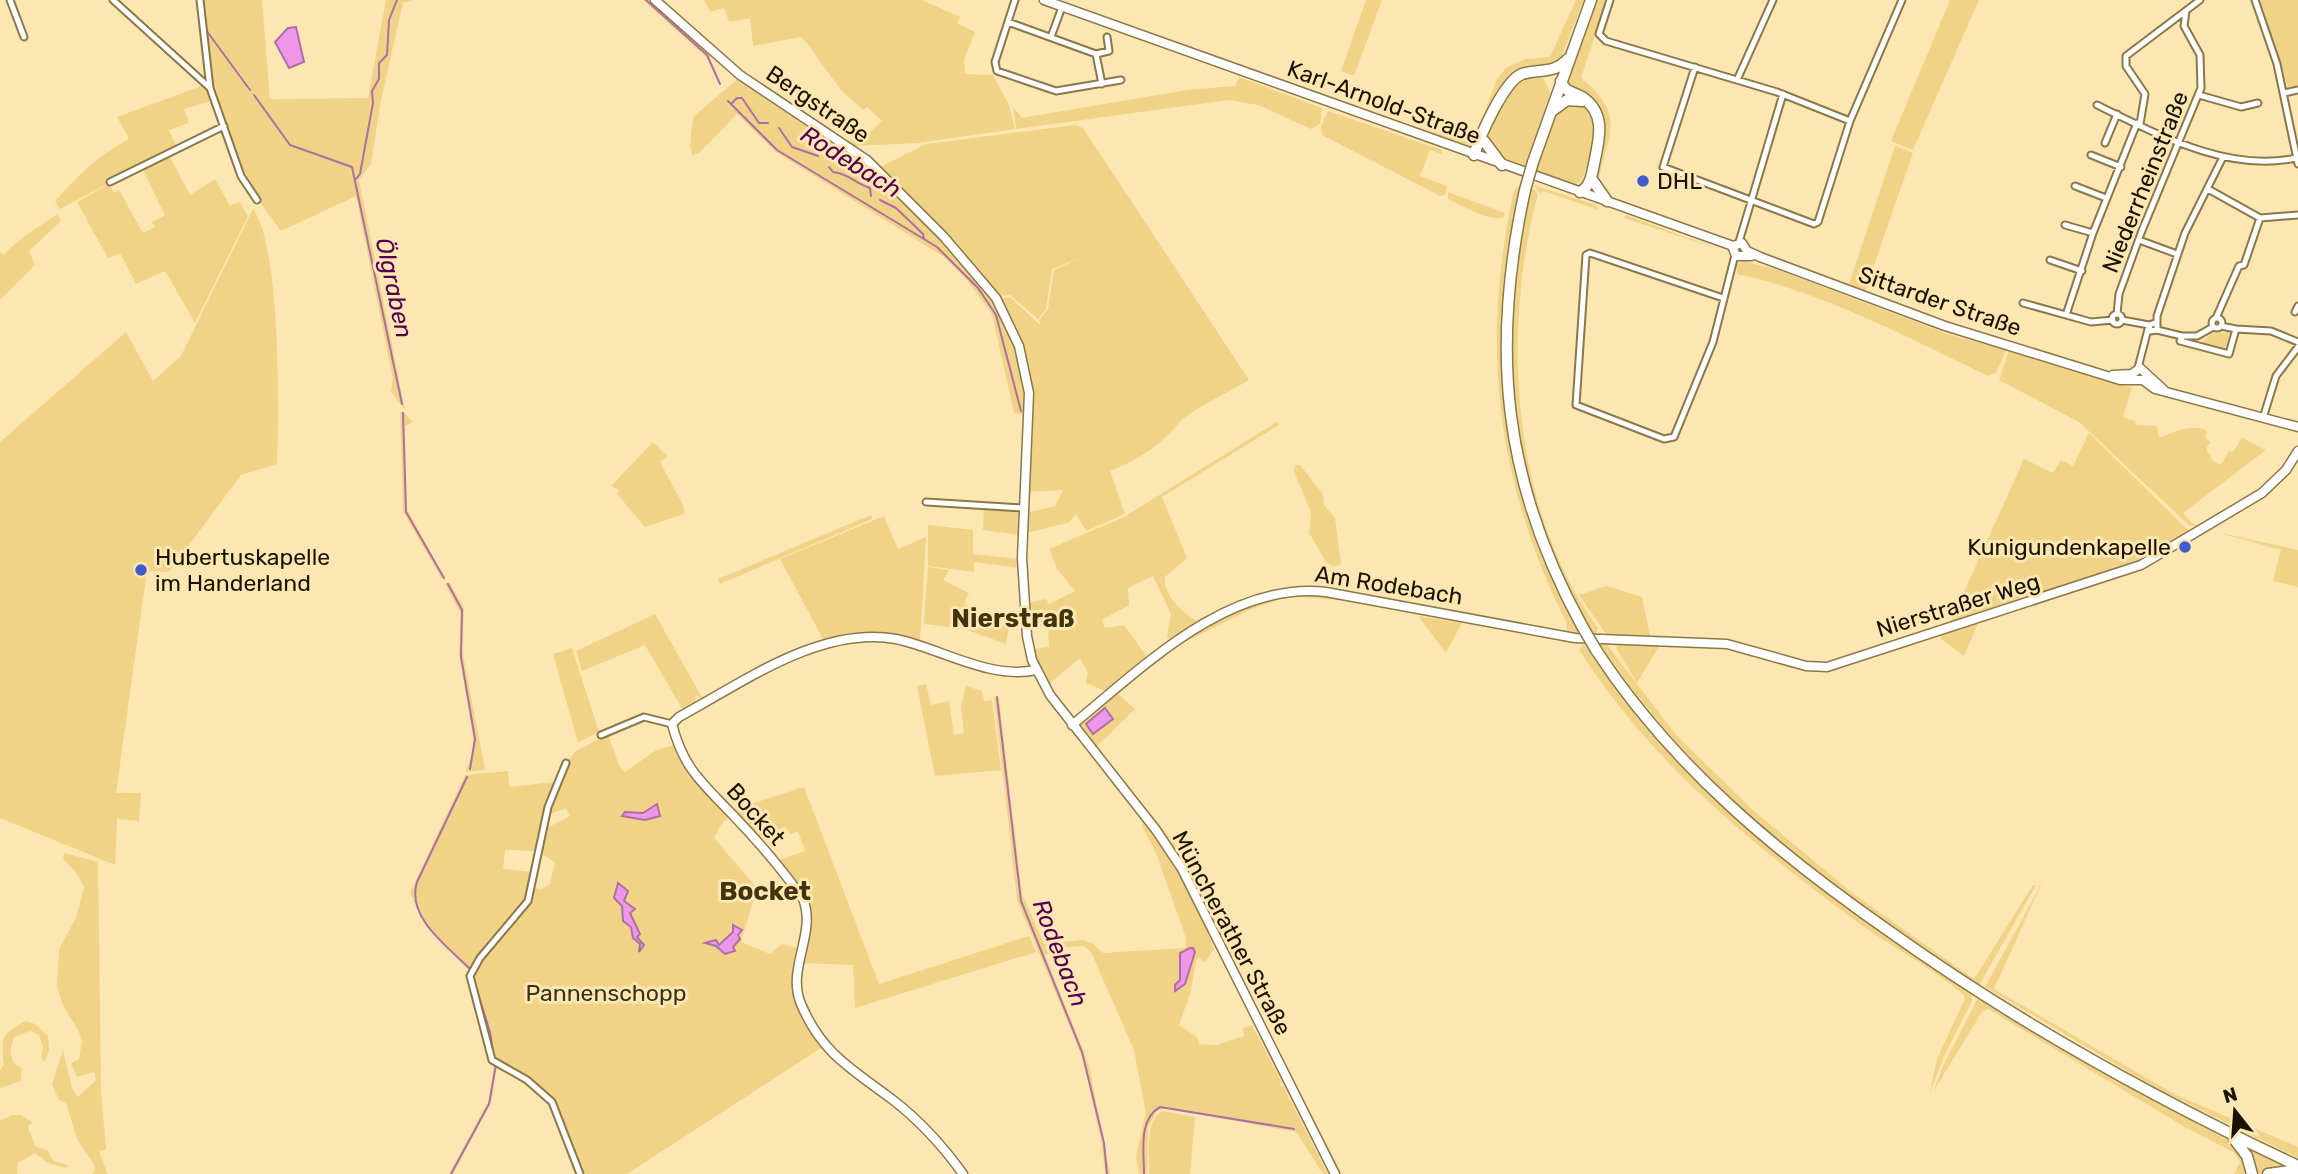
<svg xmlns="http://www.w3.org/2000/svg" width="2298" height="1174" font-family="Rubik,sans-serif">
  <rect width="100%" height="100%" fill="#fce7b3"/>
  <path fill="#f1d387" d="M201,0H262L270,99L368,98L386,0H413L403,3L381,100L371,164L359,180L405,410L391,392L393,379L356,196L281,231L252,191L246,173L242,175L240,168L210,84Z
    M643,0H650L711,56L708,59Z
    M704,0H922L960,17L957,23L975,32L964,60L965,74L993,75L1009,105L1015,129L918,143L854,146L846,140L859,142L882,121L867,107L863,110L841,90L806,42L801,37L753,46L750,18L729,22L724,8L710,12Z
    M1366,0H1382L1354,76L1341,71Z
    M1576,0H1584L1559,62C1549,72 1536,68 1523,70C1498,74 1483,126 1473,147L1464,146L1399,123L1473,143L1497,79L1506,68L1525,59L1550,57Z
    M1596,0H1607L1581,78C1630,118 1605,136 1598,185C1591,164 1608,146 1604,124C1599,102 1575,100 1567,83Z
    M1950,0H1979L1913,150L1891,141Z
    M2259,0H2298V85L2288,87Z
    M1163,47L1321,104V105L1163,48Z
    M1531,76L1544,79L1550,93L1525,169L1497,155L1487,141C1489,116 1507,83 1531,76Z
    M740,77L866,163L979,280L995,300L1010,297L1041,326L1039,320L1048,309L1054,270L1082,257L1052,269L1046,309L1038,319L1010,295L997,296L878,168L926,144L1075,125L1083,128L1249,380C1233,390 1190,410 1179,423C1159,446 1142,458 1110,471L1125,514L1086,531L1076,514L1070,522L1026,533L1025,513L1055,506L1063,490L1026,492L1029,415L1014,413L992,314L966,279L944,257L776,152L737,114L699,153L692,155L690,145L693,117Z
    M1239,77L1322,108L1320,124L1311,129L1258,105L1229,100L1016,129L1013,107L1022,118L1187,90L1235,86Z
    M204,85L214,100L184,109L189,123L169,130L177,148L60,209L55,201C78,176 99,154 129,139L117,117Z
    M1581,103C1607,121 1592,160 1580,182L1573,185L1537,173V164L1559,108L1563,105Z
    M1328,111L1442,150V154L1430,150L1420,176L1447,186L1445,195L1440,196L1322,135L1321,126Z
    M1895,146L1913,153L1864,294L1754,252L1751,247L1849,284Z
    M169,155L190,195L215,179L230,206L240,202L248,216L195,323L165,271L136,284L120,253L108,258L77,202L109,184L114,193L119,190L143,233L155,227L152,222L165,215L142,168Z
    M1521,184C1484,334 1499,502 1581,635L1568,633L1566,622C1496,482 1480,343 1514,190Z
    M1533,185L1596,205L1599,210L1543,191L1541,194Z
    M1533,188L1538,194C1501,333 1511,509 1598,628L1595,637C1529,532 1504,410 1515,288C1518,254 1522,221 1533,188Z
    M1448,192L1505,213L1504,217C1491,223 1461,205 1448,199Z
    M253,209C281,246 279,413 277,464L241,475L169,572L147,571L116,793H141L139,821L117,819L115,865L0,818V442L126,332L153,381L181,356Z
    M57,214L61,221L29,251L35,265L0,300V252L3,255C20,237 38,228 57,214Z
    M1626,215L1721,250L1624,218Z
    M1743,261L1781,271L1950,335L2006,350L1996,373L1988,376C1913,340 1818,290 1737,274V265Z
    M2230,332L2226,347L2222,349L2201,343L2212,333Z
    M2009,350L2132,388L2123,417L2135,421L2136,425L2157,426L2159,438C2174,432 2193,423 2207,431L2205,437L2210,442L2206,449L2213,461L2221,465L2229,451L2233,452L2242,438L2266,450L2183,513L2192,523L2203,527L2190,526L2079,422L1999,380Z
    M403,411L413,422L405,426L407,509L446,580L441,578L403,511L400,413Z
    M1277,422L1279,425L1162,497L1187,558L1165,577C1162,593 1183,615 1197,620C1260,591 1285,580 1355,593L1310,589L1283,591L1170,642L1167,636L1171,614L1153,576L1128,588L1129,605L1102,620L1105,628L1124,625L1148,658L1107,692L1086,683L1088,673L1080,658L1048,685L1033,649L1049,647L1048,627L1030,625L1029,603L1046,599L1049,604L1075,591L1057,569L1049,549L1124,517Z
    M2089,433L2190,532L2130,566L1949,625L2024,459L2053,473L2061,460L2073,466Z
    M653,442L667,456L660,462L684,507V514L645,527L617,494L619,490L611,486Z
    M1295,465H1300L1323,494L1324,505L1335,518L1341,564L1334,567L1327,563L1309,533L1311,513L1294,471Z
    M984,506L1018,509V535L983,530Z
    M871,515L872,519L720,584L718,579Z
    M884,516L898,549L926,537L920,640L897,638L824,641L780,559Z
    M928,525L973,530V554L1019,559V568L974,562V572L928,566Z
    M2216,532L2298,550V587L2273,581L2281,550Z
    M928,567L949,570L943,580L969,593L964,604L1009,627L1006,644L965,629L924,624Z
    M449,582L464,608L462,649L485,770L465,772L473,752V737L459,654L461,614L445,584Z
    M1607,586L1642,597L1650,636L1608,637L1579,595Z
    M1315,593L1360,602L1289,596L1252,609L1174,647C1224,614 1256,599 1315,593Z
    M655,614L704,701L696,695L695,705L684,712L645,645L582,671L576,651Z
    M1418,616L1462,623L1446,653Z
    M1979,621L1964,656L1941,639V633Z
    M1605,642L1677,736L1754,811L1855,895L1974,979L2033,885H2036L1978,987C1833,890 1697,790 1599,643Z
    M1619,642L1661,643L1637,683L1616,648Z
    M1583,645L1590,648C1656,754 1753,839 1853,912C1890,938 1940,965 1972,995V1001L1945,1054L1929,1095L1937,1059L1965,999L1963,994C1928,965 1886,944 1849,916C1744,837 1651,762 1579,650Z
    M572,648L599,732L578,743L553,654Z
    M926,684L931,705L949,701L954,735L964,733L961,706L966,686L982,691L984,701L992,700L1001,770L935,776L917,686Z
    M1115,691L1135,709L1096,747L1180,850L1204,893L1236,970L1184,865L1078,727Z
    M994,696L999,698L1022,894L1044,944L1083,940L1093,944L1103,953L1186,948V938L1156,853L1142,826L1144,822L1172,860L1202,918L1201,912L1172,857L1137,809C1173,853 1192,893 1216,945L1205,925L1214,949L1205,962L1198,958L1196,961L1191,991L1179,1025L1197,1037L1199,1044L1217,1045L1244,1036L1243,1028L1252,1025L1282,1083L1279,1086H1283L1328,1174H1323L1296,1132L1165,1108L1157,1111L1148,1128L1147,1174H1139L1136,1156L1146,1113L1134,1050L1091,952L1084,946L1065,947L1045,955L1089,1065L1110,1174H1105L1101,1140L1083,1059L1017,900Z
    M608,734L619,765L625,772L655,751L674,745L687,774L730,817L722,823L714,838L757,888L741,942L770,954L782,944L797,948C788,995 795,1008 821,1048L627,1174H582L553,1101L493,1059L471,975C490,945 524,923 533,888L541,889L550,884L555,862L540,853L545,829L570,816L566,808L548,815L568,761L576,751Z
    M508,771L509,787L555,782L536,851L505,850L503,869L532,872L526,901L469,970L425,925L410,893L465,775Z
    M804,787L879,984L1029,936L1036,952L855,1008L853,965L800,963L809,915L776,861L805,851L798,831L791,834L785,827L756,838L732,810Z
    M65,853L98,862L101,1091L106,1149L99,1152L108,1174H93L95,1166L77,1139L66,1103L59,1100L52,1084L63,1050L72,1088L78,1097L96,1080L94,1072L77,1077L71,1063L79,1059L82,1041L78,1030L62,1003L57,987L59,950L77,915L84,887L79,877L63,858Z
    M2043,881L1994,989L2174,1094L2298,1147V1158L2154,1087L1985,987Z
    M1978,998L2100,1072L2235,1144L2243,1154L2249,1174H2234L2240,1162L2235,1153L2185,1127L1988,1009L1982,1012L1933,1092L1945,1062Z
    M1255,1006L1342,1174H1337Z
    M26,1021L35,1024L48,1036L49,1050L45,1062L41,1058L43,1046L39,1035L30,1031L14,1037L10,1051L13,1062L22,1069L21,1081L0,1088V1070L4,1065C1,1038 0,1035 26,1021Z
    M494,1064L496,1065L492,1100L453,1174H449L489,1100Z
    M1162,1111L1195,1117L1190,1174H1149C1150,1155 1144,1122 1162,1111Z
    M12,1115H21L32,1122L28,1127L35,1146L48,1151L53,1161L68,1165L67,1168L48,1163L35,1153L18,1163L17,1174H0V1121Z
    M2241,1143L2290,1168L2254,1174Z"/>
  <path fill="#ee97ea" stroke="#ae6fa4" stroke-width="2" d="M296,27L304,62L289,68L275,42L288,28Z
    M1105,708L1113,719L1093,734L1086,724Z
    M657,804L660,816L645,820L622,816L625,812L643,813Z
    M618,883L628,891L624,901L635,909L630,913L640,934L637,937L644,945L639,952L640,944L633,938L631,927L623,921L622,906L614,898Z
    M733,925L742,930L738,935L740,939L733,947L735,951L725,954L716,946L705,943L716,940L719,945L733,932Z
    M1190,948H1193L1195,952L1185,984L1175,991V985L1180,980V953Z"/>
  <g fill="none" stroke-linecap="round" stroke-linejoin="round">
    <path stroke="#ae6fa4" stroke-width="2" d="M203,0L206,30L250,90
      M646,0L707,55L720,84
      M254,95L290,145L352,167L402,404
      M728,101L777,150L937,247L978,288L996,315L1021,411
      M731,104L737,98H742L759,123H768
      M779,128L792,147L818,156
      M829,167L833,172C848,173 856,184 870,188L871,196
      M356,179L360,174L373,103L372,91L379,79V63L387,55L389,20L397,0
      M880,200L896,208L923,234L924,239
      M403,413L406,512L444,578
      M448,584L462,610L461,657L475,739L470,769
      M997,697L1021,901L1082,1052L1104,1143L1107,1174
      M467,777L417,882C406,917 447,946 470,969
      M474,981L490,1032L494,1058
      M451,1174L489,1104L496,1065
      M1144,1174C1144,1152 1138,1119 1160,1107L1294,1129"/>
    <defs>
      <path id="street" d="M10,0L24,37
        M113,0L210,88L241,176L257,200
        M200,0L210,88
        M1015,0L995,62L997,71L1056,91L1121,80
        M1610,0L1599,34L1606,41L1777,92L1850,121L1902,0
        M2255,0L2277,64L2298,164
        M1008,22L1096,54L1102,84
        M1051,37L1062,7
        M1096,54L1109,51L1107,37
        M1695,67L1663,167L1814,224L1818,222L1850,121
        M1737,80L1773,0
        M2284,93L2298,90
        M2199,95L2241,107L2258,103
        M2097,105C2157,134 2228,173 2296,158
        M2140,124L2145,94L2126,66V56L2200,0
        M2105,143L2117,114
        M2091,155L2121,167
        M110,182L224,126
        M2075,186L2106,198
        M2208,189L2260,218L2244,265L2239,266L2216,318
        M2260,218L2298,215
        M2065,225L2093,233
        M2139,240L2177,254
        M1739,242L1783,94
        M2050,260L2082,271
        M1723,298L1590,253L1586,255L1576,405L1664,439L1674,437L1713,342L1735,255
        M2023,303L2091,322L2113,320
        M2295,312L2298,306
        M2117,314L2119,294L2141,233L2201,88L2200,55L2184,26L2186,11
        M2112 319a5 5 0 1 1 10 0a5 5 0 1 1-10 0Z
        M2066,315L2093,233L2137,123
        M2212 323a5 5 0 1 1 10 0a5 5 0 1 1-10 0Z
        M2122,320L2149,325
        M2155,323L2149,325L2150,331L2157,330V316L2185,233L2223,157
        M2236,329L2271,331L2298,342
        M2157,330L2182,336L2180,341L2229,354L2236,329L2221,326
        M2182,336H2197L2213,327
        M2138,368L2148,329
        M2263,418L2276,376L2298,347
        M926,502L1023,508
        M601,735L644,717L672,724
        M566,763L548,807L528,901L480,958L470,976L492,1060L527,1080L552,1102L580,1174"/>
      <path id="secondary" d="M655,0L740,75L867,160L944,237L996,298L1019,346L1029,393L1022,558L1027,636L1032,660L1050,695L1156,830L1182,869L1335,1174
        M1044,0L1733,246
        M1733,246L1742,243L1747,251L1760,257L1945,326L2120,380H2143L2155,389L2298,427
        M1733,248L1736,256H1751
        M2113,375L2132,374L2140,368L2164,390
        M1072,725C1142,668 1228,581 1326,592L1575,638L1727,644L1806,666L1827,667L2141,565L2262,493L2286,470L2298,451
        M963,1174C943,1146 920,1121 893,1100C852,1069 822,1054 801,1004C786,969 817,933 803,899C782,869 756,839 730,812C701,782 683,767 672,724L679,717C742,683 821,625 896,639C940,648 989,680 1036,670"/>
      <path id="highway" d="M1561,81C1565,93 1572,91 1582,97C1607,114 1599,139 1594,164C1592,175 1590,187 1580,192
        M1552,111L1567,100L1582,101
        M1484,141L1502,165
        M1474,155C1480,136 1504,81 1522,74C1540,68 1553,75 1568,59
        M1533,162L1591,0
        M1591,178L1607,201
        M1525,190C1490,350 1503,482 1582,626
        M1596,650C1671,765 1777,853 1889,931C2018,1023 2155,1099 2298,1166
        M2234,1139L2247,1156L2252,1174
        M2268,1174L2298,1170"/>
    </defs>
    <use href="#street" stroke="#8b7848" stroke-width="9"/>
    <use href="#secondary" stroke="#8b7848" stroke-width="11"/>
    <use href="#highway" stroke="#8b7848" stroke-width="13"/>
    <use href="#street" stroke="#fff" stroke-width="5"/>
    <use href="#secondary" stroke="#fff" stroke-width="8"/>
    <use href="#highway" stroke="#fff" stroke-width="10"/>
    <defs>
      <path id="highway-bridge" d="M1525,190L1533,162
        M1582,626L1596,650"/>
    </defs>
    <use href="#highway-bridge" stroke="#8b7848" stroke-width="13" stroke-linecap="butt"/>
    <use href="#highway-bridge" stroke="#fff" stroke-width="10"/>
  </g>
  <g fill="#3f5bce" stroke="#fce7b3" stroke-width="2.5">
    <circle cx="1643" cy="181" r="7"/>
    <circle cx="2185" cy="547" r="7"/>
    <circle cx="141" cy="570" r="7"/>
  </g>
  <g text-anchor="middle" stroke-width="6" stroke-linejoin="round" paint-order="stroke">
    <g font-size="23" fill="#1a1302" stroke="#fce7b3">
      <text transform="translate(1384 102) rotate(20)" y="8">Karl-Arnold-Straße</text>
      <text transform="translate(818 104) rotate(34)" y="8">Bergstraße</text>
      <text transform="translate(2145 182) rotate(-68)" y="8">Niederrheinstraße</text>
      <text transform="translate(1940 301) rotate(19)" y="8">Sittarder Straße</text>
      <text transform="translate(1389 585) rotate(9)" y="8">Am Rodebach</text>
      <text transform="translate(1958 605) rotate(-17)" y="8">Nierstraßer Weg</text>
      <text transform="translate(756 814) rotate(48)" y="8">Bocket</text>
      <text transform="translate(1232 933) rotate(62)" y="8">Müncherather Straße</text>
    </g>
    <g font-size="23" fill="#1a1302" stroke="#fce7b3" text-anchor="start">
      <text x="1657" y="189">DHL</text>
      <text x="2171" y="555" text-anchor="end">Kunigundenkapelle</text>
      <text x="155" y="565">Hubertuskapelle<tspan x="155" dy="26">im Handerland</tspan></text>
    </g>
    <g font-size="23" fill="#39301c" stroke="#fce7b3">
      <text x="606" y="1001">Pannenschopp</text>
    </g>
    <g font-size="24" font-style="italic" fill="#530052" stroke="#fce7b3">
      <text transform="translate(851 162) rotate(32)" y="8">Rodebach</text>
      <text transform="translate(394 288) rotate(78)" y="8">Ölgraben</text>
      <text transform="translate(1060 953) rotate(69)" y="8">Rodebach</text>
    </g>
    <g font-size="26" font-weight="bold" fill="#40330e" stroke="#fce7b3">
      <text x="1013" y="627">Nierstraß</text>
      <text x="765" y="900">Bocket</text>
    </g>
  </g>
  <g transform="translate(2235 1111) rotate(343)" stroke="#fce7b3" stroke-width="5" paint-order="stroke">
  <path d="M0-5L12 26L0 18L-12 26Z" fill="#1a1302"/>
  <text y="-10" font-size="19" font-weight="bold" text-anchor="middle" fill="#1a1302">N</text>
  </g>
</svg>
